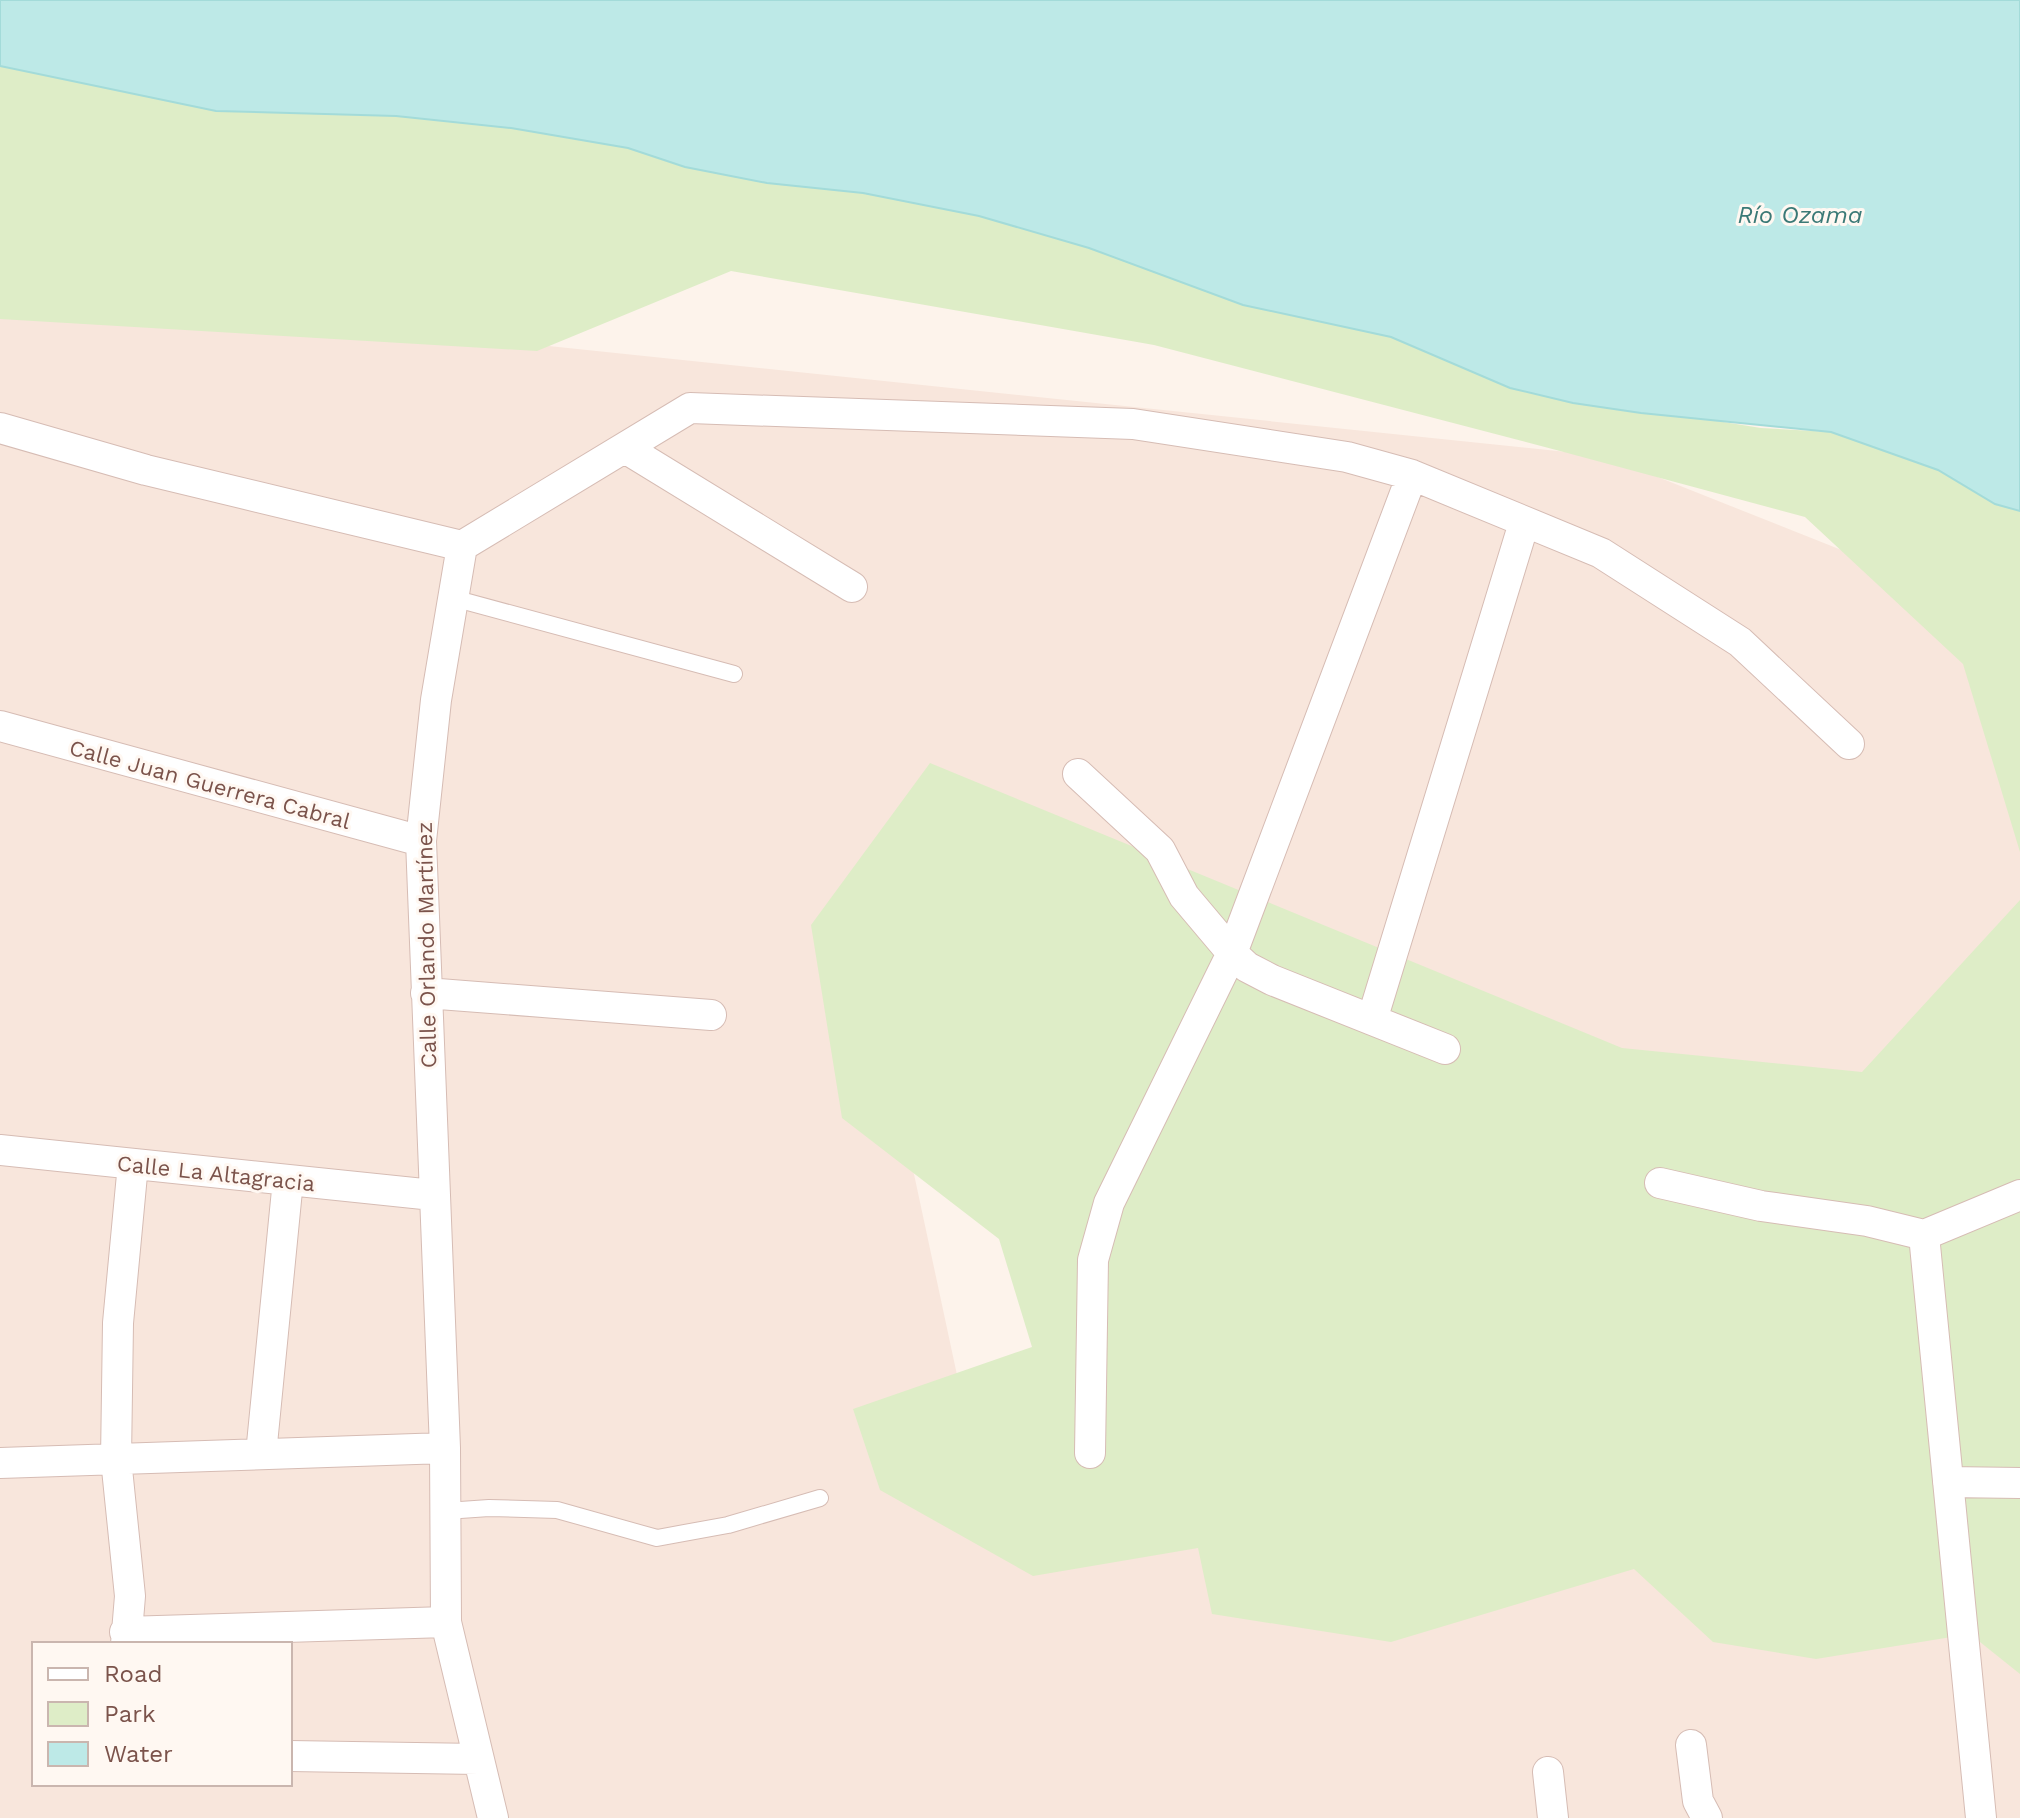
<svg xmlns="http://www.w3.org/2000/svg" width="2020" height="1818" font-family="'Work Sans',sans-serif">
  <rect width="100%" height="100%" fill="#fdf3eb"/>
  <path fill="#f8e6dc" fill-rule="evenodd" d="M0,289L1605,456L2020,621V1179L881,1020L987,1515L2020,1465V1818H0ZM34,1644H290V1784H34Z"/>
  <path fill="#deedc7" d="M0,66L216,111L396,116L511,128L628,148L685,167L767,183L863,193L979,216L1089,248L1243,305L1391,337L1510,388L1761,428L1831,432L1938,470L1995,504L2020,511V852L1963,664L1805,517L1560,451L1154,345L731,271L537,351L0,319Z
    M930,763L1622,1048L1862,1072L2020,900V1674L1970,1634L1816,1659L1713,1642L1634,1569L1391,1642L1212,1614L1198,1548L1033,1576L880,1490L853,1409L1032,1347L999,1239L842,1118L811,925Z"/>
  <path fill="#bde9e7" stroke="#a3dbd9" stroke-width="2" d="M0,0H2020V511L1995,504L1938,470L1831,432L1641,413L1573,403L1510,388L1391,337L1243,305L1089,248L979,216L863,193L767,183L685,167L628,148L511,128L396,116L216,111L0,66Z"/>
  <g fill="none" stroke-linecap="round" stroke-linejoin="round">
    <defs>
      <path id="service" d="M453,598L734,674
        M446,1511L489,1508L557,1510L657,1538L728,1525L820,1498"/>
      <path id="minor" d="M0,428L146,470L462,546L436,700L421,841L445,1448L446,1622L493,1818
        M625,448L852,587
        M1412,475L1232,953L1247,967L1272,980L1445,1049
        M462,546L690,408L1133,424L1347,457L1412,475L1601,553L1740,642L1849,744
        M0,726L421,841
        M1078,774L1160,850L1184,896L1232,953L1109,1203L1093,1260L1090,1453
        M426,993L711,1015
        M1372,1020L1524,523
        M0,1150L433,1195
        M1660,1183L1761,1206L1867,1221L1924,1235L1981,1818
        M1924,1235L2020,1195
        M261,1454L288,1180
        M0,1463L445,1448
        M1948,1482L2020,1483
        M125,1632L446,1622
        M126,1644L130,1596L116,1459L118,1323L133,1164
        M1691,1745L1698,1801L1707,1818
        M290,1756L478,1759
        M1548,1772L1553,1818"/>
    </defs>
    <use href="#service" stroke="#d6bcb4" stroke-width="18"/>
    <use href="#minor" stroke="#d6bcb4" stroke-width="32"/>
    <use href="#service" stroke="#fff" stroke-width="16"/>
    <use href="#minor" stroke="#fff" stroke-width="30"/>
  </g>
  <g text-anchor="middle" stroke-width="6" stroke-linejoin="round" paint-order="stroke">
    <g font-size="22" fill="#7b534b" stroke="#fff8f2">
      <text transform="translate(210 784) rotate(15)" y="8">Calle Juan Guerrera Cabral</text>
      <text transform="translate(426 945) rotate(-91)" y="8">Calle Orlando Martínez</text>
      <text transform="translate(216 1173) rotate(6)" y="8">Calle La Altagracia</text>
    </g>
    <g font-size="24" font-style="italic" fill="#3a7976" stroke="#fff8f2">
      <text x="1800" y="223">Río Ozama</text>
    </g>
  </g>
  <rect x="32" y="1642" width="260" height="144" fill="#fff8f2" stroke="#cab6af" stroke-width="2"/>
  <rect x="48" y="1668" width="40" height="12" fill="#ffffff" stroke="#cab6af" stroke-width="2"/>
  <text x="104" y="1682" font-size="24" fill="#7b534b">Road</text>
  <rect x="48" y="1702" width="40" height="24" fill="#deedc7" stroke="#cab6af" stroke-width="2"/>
  <text x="104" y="1722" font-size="24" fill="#7b534b">Park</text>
  <rect x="48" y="1742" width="40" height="24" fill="#bde9e7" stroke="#cab6af" stroke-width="2"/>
  <text x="104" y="1762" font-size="24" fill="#7b534b">Water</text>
</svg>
